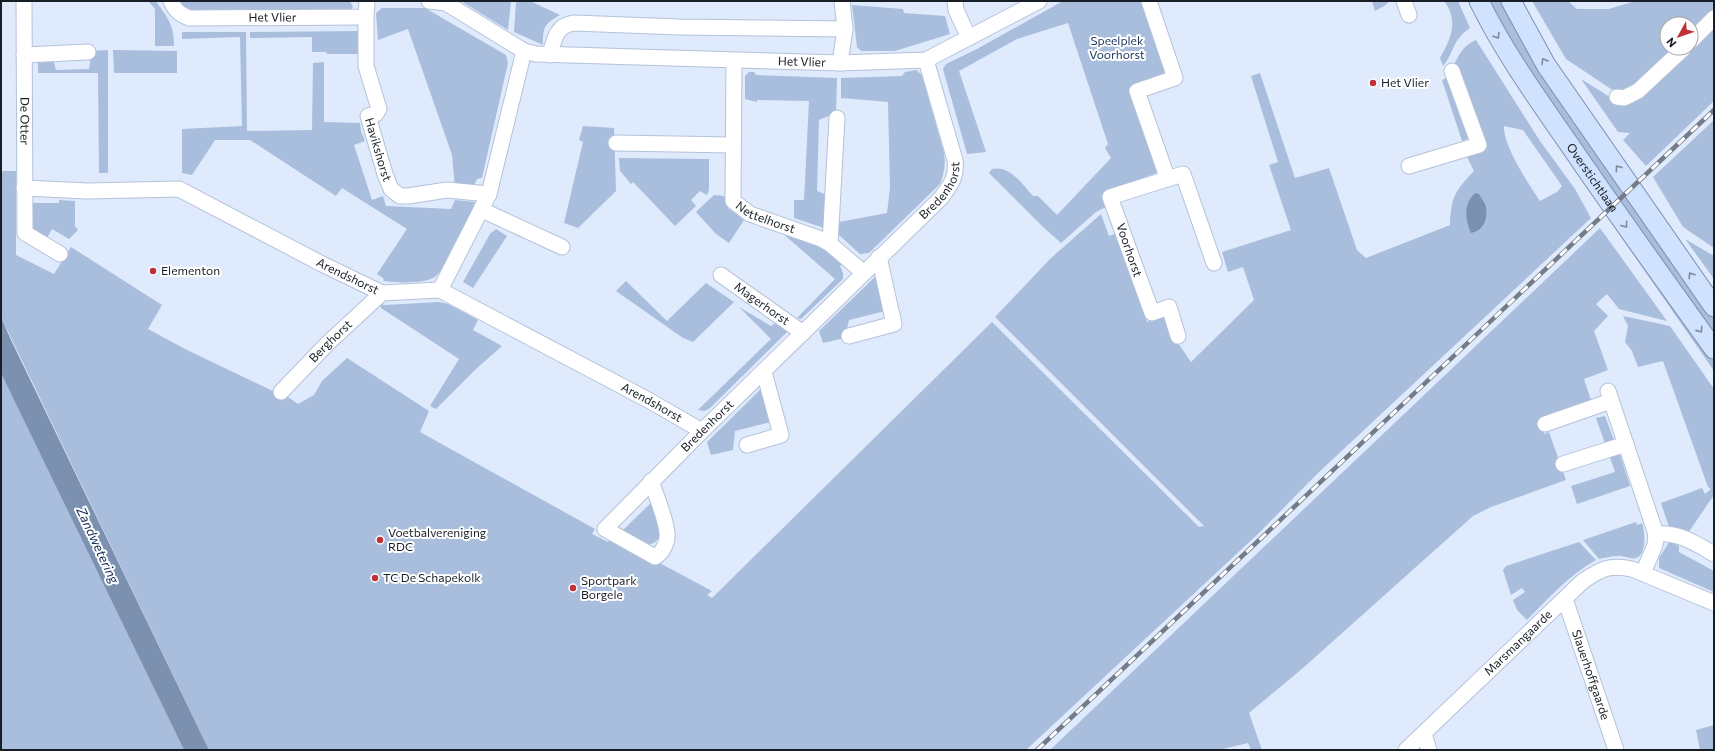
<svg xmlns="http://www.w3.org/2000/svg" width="1715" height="751" font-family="Commissioner,sans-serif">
  <rect width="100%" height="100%" fill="#dfeafd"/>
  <path fill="#a9bddd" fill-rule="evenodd" d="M148,1H156C168,19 174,24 174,46H155V9Z
    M178,1H350L353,7L350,10L193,11L186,9Z
    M463,1H511L508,30L464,3Z
    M516,1H530L560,15C544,24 543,27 543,45L514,32Z
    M1063,1H1144L1167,72L1131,86L1159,172L1119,187L1108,206L1096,212L1061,243L1042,226L989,173L992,169C1010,165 1022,184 1033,196H1038L1057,215L1111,158L1105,148L1108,144L1068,23L1017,39L959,71L986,152L967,154L943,69L946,64L977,49Z
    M1372,1H1390L1384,6L1375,11Z
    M1444,1H1458L1470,28C1451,41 1455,52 1443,66L1440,58C1451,39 1459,21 1444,1Z
    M1483,1H1506L1714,316V344L1576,145Z
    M1532,1H1568L1577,9H1609L1635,1H1714V8L1691,30V24H1667V48H1673C1657,64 1637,94 1611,89L1566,59Z
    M852,5L903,9L904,13L945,16L950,34L895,51H861L857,47Z
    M382,8H425L506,55L508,63L482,178L477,179L473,188H455L452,155L408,29L378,40L376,13Z
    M1714,22V101L1646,166L1623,140L1630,133L1618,132L1581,79L1618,102Z
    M359,31V54H327L326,52H312V37L250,38V32Z
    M182,32H246L247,131L312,130L313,63L324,62V122L360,123L361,131L365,141L354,145L372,200L383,196L386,206L451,209L455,200L475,202C469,217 447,267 436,276C427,284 396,283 384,281L383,278L377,274L407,229L342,188L336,196L250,140H215L192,175L182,173V129L242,126L240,37L182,39Z
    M1476,40L1540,141L1575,189L1591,218L1318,473L1259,533L1026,750H209L1,317V171H16V255L54,274L71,247L162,305L148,329L187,350L277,393L285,395L298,404L314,395L322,381L347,358L429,411L420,432L595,529L592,534L608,542L611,537L712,591L707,595L712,598L992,322L1199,527L1204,526L995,317L1051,258L1101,214L1109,236L1117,233L1147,322L1166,315L1174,337L1191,362L1254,300L1243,267L1228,272L1222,252L1291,230L1269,165L1278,162L1251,76L1260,73L1295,178L1329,168L1357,250L1366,258L1450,225C1451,197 1455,191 1474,171L1466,155L1483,147L1454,65C1459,54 1464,45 1476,40ZM1504,126L1523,130L1562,186L1557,192L1540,201C1529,184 1503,146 1504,126Z
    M108,50V173H99L98,73H38V58L53,59L56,70L89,69L92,51Z
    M113,50L177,51V73H114Z
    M916,70L922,75L944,153C946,165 944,173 940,184L869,253L860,254L839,235V222L887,213L890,188L888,102L841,98V78L902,76L905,72Z
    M749,72H754L756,75L837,78L836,113L819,120L817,191L827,195V229L794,218V200H804L809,101L757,100V102L745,99V76Z
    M1450,76L1472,137L1462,141L1442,80Z
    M1714,120V248L1683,227L1653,177Z
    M583,126L614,128L616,191L578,228L564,223L583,142L579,140Z
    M619,158L709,159V190L707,195L700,191L691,200L696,206L675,226L633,182L631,184L620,171Z
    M714,195L724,196L728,208L744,220L729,243L716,234L696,212Z
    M59,200L75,201V226L78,230L69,239L52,229L47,238L31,228V203H59Z
    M1611,211L1714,360V371L1606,215Z
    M1600,228L1667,321L1619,309L1607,294L1596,304L1608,316L1594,331L1608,370L1584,379L1591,400L1540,418L1544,434L1549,432L1566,480L1491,507L1473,516L1303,668L1249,713L1262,750H1251L1248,743L1219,750H1050Z
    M496,229L507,236L473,288L463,282L490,234Z
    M781,232L824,247L843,264L840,266L843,273V279L801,319L797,318L835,279Z
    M1685,239L1714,256V279Z
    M876,276L885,311L849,320L845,338L823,343L819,331Z
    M626,281L667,321L706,283L734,302L693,342L683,338L616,291Z
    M439,302L448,304L478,320L473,330L502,346L476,369L436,409L430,406L459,359L381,308L380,304L385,305Z
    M739,307L771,326L780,320L792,327L710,408L705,411L698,410L771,339Z
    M1623,316L1670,326L1714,389V495L1688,533L1681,529L1669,527L1661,503L1702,488L1705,494L1711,489L1708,487L1663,361L1638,367L1632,351L1625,342L1628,326Z
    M1,373L25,421L184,750H1Z
    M763,387L771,422L735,431L733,450L711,455L707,442Z
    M1605,416L1615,443L1606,446L1596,418Z
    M1619,451L1630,486L1577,504L1571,486L1615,472L1609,455Z
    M653,501L661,536L654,543L647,545L622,531Z
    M1636,522L1637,525L1642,523C1645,531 1647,555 1636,558C1631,560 1623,555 1618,556C1611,556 1605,558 1599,559L1583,540Z
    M1670,541L1679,546V552L1714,571V592L1659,568V558Z
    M1579,542L1596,560C1569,575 1548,599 1527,620L1517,610L1513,600L1525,592L1522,588L1511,595L1503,570L1506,566Z
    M1714,725V750H1700L1696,730Z"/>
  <path fill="#7c90b0" d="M1475,193L1479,194C1481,198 1486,204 1486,208C1488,220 1483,231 1471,233C1465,219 1463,205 1475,193Z
    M1,317L11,340L209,750H184L1,373Z"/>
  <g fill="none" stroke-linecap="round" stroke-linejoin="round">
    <defs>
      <g id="minor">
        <path id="s1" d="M24,1L25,233L60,254"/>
        <path id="s2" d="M171,1C175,11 180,14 189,18L366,17L367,1"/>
        <path id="s3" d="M429,1L446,3L524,51L536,54L840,63L926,60L1039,1"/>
        <path d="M955,1L956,10L969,38"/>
        <path d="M1149,1L1175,78L1137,91L1167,177"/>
        <path d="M1404,1L1409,15"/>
        <path id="s4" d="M366,17V66L379,109L376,114L368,116L385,174L391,189L400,196H408L447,190L489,194"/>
        <path d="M1691,41L1714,18"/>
        <path d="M24,55L88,52"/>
        <path d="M550,55C554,40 556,25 574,23L679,27L845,29"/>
        <path id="s5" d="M734,61L733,201L750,214L821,239L830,244L864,273"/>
        <path d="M840,63L845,29L842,1"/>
        <path d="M1617,97L1624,98L1638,91L1684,48"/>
        <path d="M616,143L733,145"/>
        <path d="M1409,166L1479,145L1452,71"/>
        <path id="s6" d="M24,188L87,191L179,189L322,264L382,293L440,290L650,401L702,431"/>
        <path d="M482,210L562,247"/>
        <path d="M830,244L837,118"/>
        <path id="s7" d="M721,275L803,333"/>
        <path d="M440,290L489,194L524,51"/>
        <path d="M849,336L894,324L879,257"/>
        <path d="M1178,336L1169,307L1152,313L1110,197L1183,174L1214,263"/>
        <path d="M1608,391L1656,534L1655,545L1643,573"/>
        <path id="s8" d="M281,392L328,343L382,293"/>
        <path d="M1545,424L1611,401"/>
        <path d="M747,445L781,435L764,372"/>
        <path d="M1563,464L1626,444"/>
        <path id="s9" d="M651,481C656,495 666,519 667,533C668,541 663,553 655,557L605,529L702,431L941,198C951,184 957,178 955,160L926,60"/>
        <path d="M1656,534C1678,532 1695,543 1714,554"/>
        <path id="s10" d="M1565,599L1616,750"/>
        <path d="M1424,734L1429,750"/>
        <path id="s11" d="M1406,750L1583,581C1601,569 1610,564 1632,569L1714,603"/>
      </g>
      <g id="major">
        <path id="s12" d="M1479,1C1504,52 1537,98 1569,144C1616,213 1665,281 1714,349"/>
        <path d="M1511,1L1546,65L1714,307"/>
      </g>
    </defs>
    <use href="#minor" stroke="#b4c2d9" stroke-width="17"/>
    <use href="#major" stroke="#7b90b0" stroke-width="21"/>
    <use href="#minor" stroke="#fff" stroke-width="15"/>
    <use href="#major" stroke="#d0e2fd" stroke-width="19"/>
    <defs>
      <path id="rail" d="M1037,750L1714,110"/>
    </defs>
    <use href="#rail" stroke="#747c89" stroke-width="4.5"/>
    <use href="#rail" stroke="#fff" stroke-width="3" stroke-dasharray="9" stroke-linecap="butt"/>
  </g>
  <defs><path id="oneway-chevron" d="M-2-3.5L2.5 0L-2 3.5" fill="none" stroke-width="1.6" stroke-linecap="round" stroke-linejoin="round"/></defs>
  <g stroke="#7d8a9c">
    <use href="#oneway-chevron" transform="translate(1497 36) rotate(58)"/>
    <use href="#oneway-chevron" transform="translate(1544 61) rotate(-121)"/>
    <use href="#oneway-chevron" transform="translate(1618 168) rotate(-126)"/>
    <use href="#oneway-chevron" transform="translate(1625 225) rotate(54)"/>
    <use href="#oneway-chevron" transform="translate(1691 275) rotate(-124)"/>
    <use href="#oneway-chevron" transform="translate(1700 330) rotate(55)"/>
  </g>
  <g fill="#c03137" stroke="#fff" stroke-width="1.5">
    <circle cx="1373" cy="83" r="4"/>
    <circle cx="153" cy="271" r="4"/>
    <circle cx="380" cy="540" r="4"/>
    <circle cx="375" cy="578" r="4"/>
    <circle cx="573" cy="588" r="4"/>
  </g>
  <g text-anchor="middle" stroke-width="4" stroke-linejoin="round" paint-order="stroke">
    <g font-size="12" fill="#181e26" stroke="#fff">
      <text dy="4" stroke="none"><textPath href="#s2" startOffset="109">Het Vlier</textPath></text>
      <text dy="4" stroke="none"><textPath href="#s3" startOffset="387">Het Vlier</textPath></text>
      <text dy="4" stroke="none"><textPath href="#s1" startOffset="120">De Otter</textPath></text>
      <text dy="4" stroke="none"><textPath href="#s4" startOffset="143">Havikshorst</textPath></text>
      <text dy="4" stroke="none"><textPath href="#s12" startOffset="210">Overstichtlaan</textPath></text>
      <text dy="4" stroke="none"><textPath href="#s9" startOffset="618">Bredenhorst</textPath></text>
      <text dy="4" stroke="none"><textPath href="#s5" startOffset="177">Nettelhorst</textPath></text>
      <text transform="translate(1129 250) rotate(71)" y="4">Voorhorst</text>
      <text dy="4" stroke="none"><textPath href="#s6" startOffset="345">Arendshorst</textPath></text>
      <text dy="4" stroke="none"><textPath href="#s7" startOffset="50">Magerhorst</textPath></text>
      <text dy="4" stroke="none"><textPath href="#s8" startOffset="71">Berghorst</textPath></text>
      <text dy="4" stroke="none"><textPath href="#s6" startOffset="681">Arendshorst</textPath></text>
      <text dy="4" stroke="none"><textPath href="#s9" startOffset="285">Bredenhorst</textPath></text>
      <text dy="4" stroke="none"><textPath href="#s11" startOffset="155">Marsmangaarde</textPath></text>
      <text dy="4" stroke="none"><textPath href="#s10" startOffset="80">Slauerhoffgaarde</textPath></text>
    </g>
    <g font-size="12" fill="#17325c" stroke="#fff">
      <text x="1117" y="45">Speelplek<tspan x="1117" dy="14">Voorhorst</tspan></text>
    </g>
    <g font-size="12" fill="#181e26" stroke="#fff" text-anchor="start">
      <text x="1381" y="87">Het Vlier</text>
      <text x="161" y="275">Elementon</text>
      <text x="388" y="537">Voetbalvereniging<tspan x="388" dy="14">RDC</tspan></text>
      <text x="383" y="582">TC De Schapekolk</text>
      <text x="581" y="585">Sportpark<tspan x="581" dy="14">Borgele</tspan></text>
    </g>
    <g font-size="13" font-style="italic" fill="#112b55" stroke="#fff">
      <text transform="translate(98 545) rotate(65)" y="5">Zandwetering</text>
    </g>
  </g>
  <rect width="1715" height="751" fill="none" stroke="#181e26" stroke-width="4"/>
  <g transform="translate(1679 36) rotate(230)"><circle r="19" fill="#ffffff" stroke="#a3a5a8"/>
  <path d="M0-3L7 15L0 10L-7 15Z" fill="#c03137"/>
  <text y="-6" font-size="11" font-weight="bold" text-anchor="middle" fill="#181e26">N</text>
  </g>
</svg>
